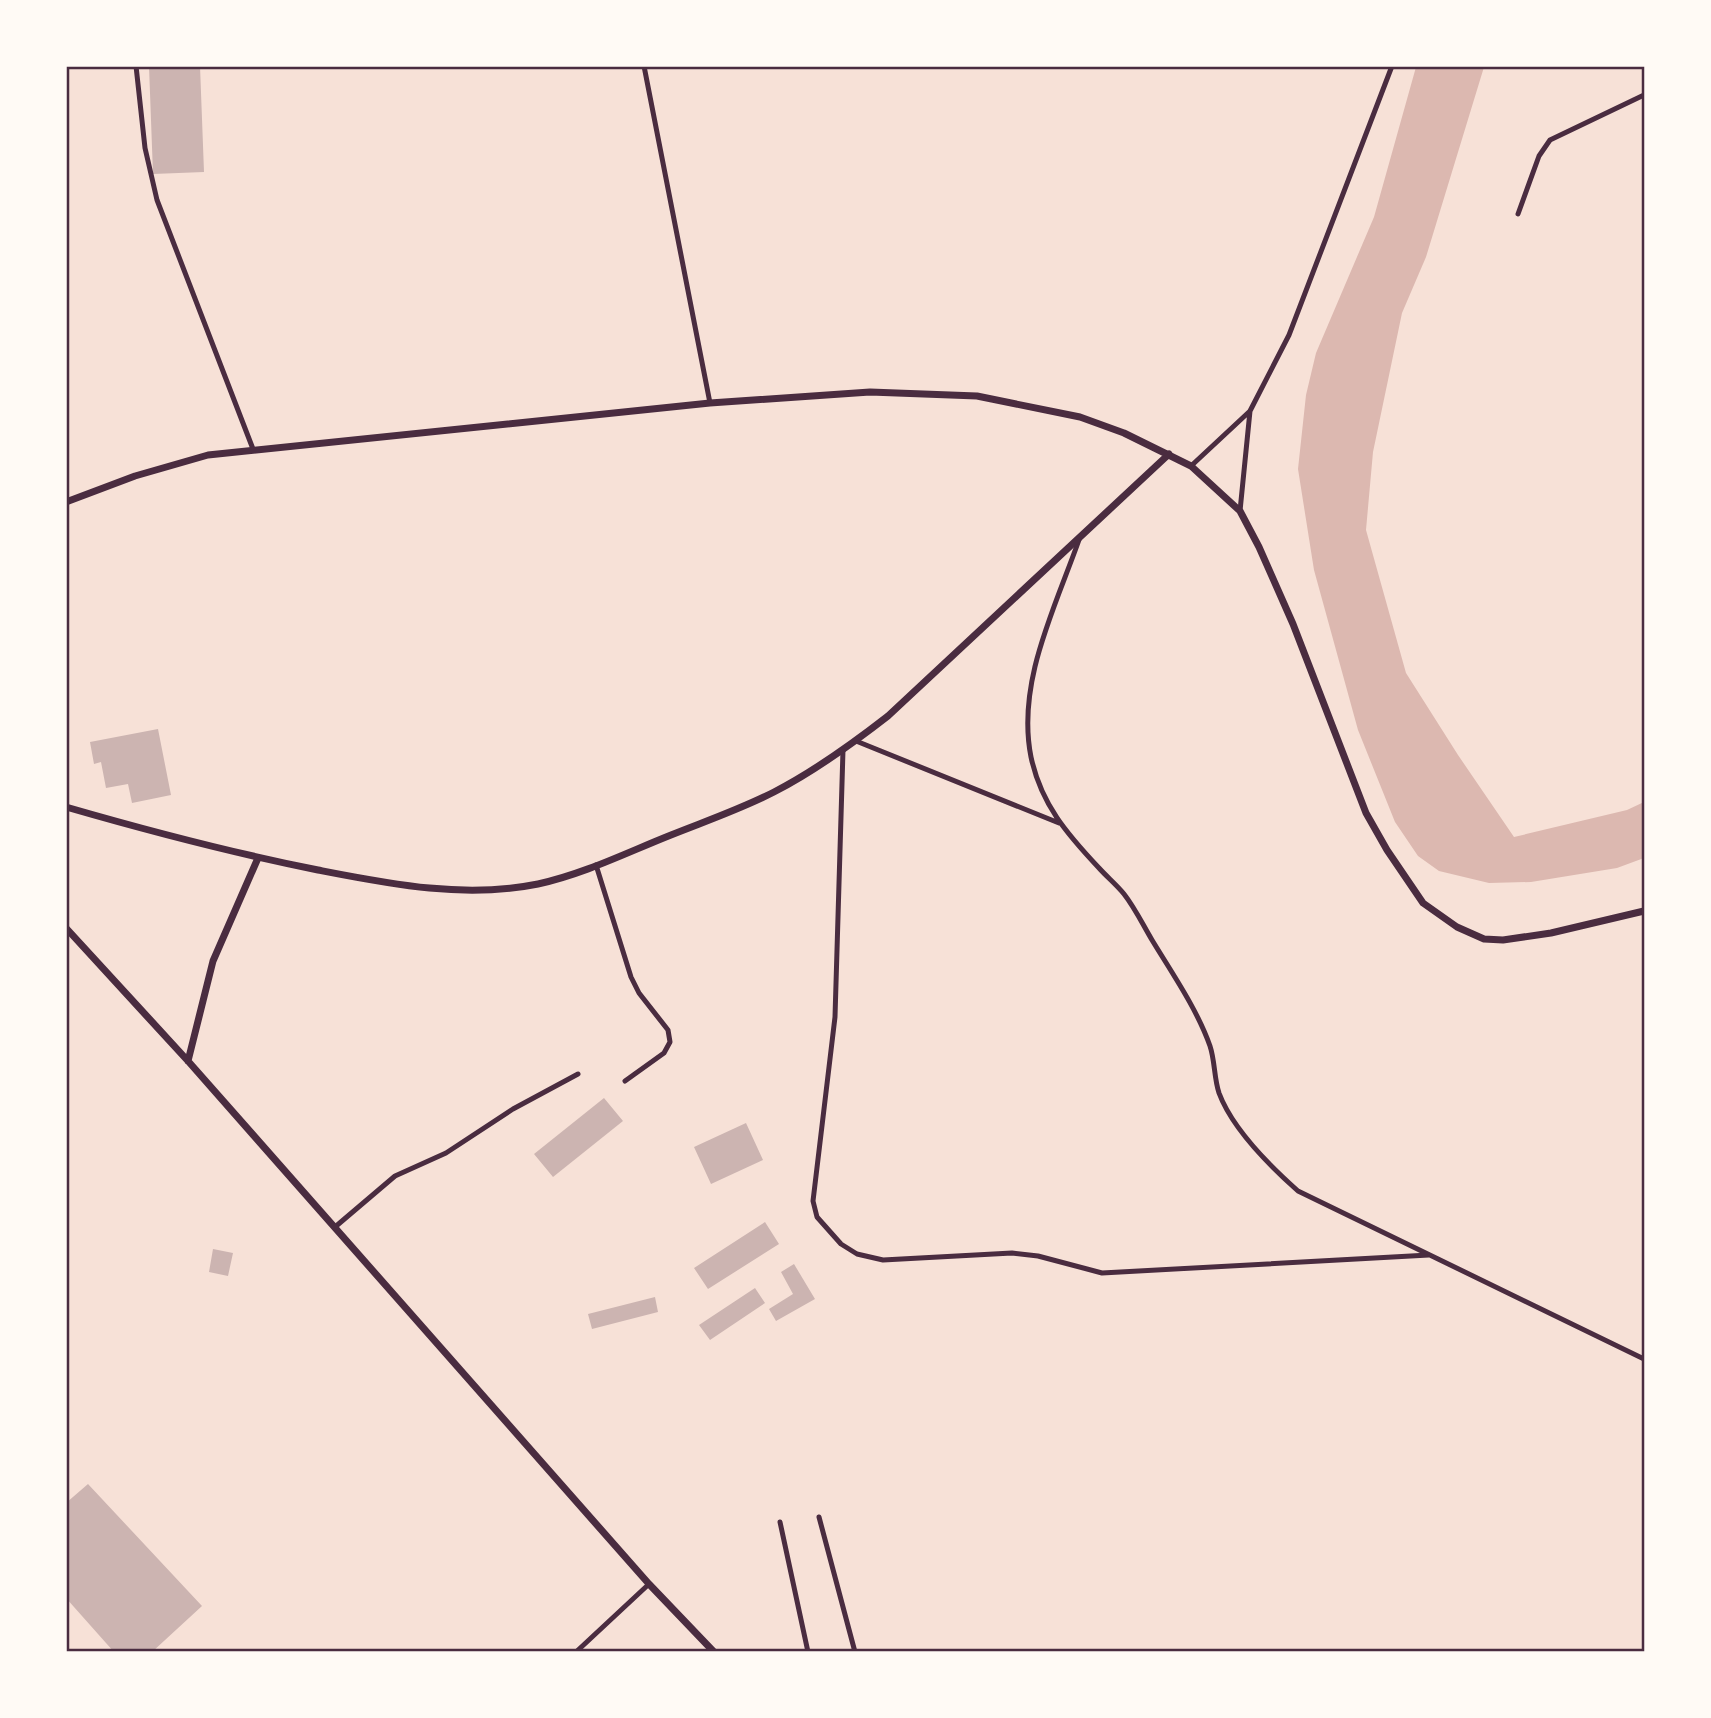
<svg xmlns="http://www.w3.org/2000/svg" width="1711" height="1718" font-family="'Roboto Condensed',sans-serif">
  <rect width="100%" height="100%" fill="#f7e1d7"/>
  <path fill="#dcb8b0" d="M1416,67H1484L1426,257L1402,313L1373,452L1366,530L1406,673L1458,755L1514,837L1627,810L1644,802V858L1617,868L1531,882L1489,883L1439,871L1418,856L1395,822L1358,730L1314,570L1298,469L1306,395L1316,353L1374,217Z"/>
  <path fill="#ccb4b1" d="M149,66H200L204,172L153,174Z
    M158,729L171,795L132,803L128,784L106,788L101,762L94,764L90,742Z
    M604,1098L623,1121L553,1177L534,1154Z
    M746,1123L763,1160L711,1184L694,1147Z
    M765,1222L779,1244L708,1289L694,1268Z
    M213,1249L233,1253L228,1276L209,1272Z
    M794,1264L815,1299L776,1321L769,1309L793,1294L781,1272Z
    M755,1288L765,1303L710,1340L699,1325Z
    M655,1297L658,1312L592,1329L588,1314Z
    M88,1484L202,1606L152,1652H114L66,1598V1503Z"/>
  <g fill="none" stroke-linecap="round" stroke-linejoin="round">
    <path stroke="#4a2c40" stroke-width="5" d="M136,66L145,148L157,200L253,449
      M644,66L710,403
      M1518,214L1539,156L1550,140L1644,95
      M1191,466L1250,411L1289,335L1392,66
      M1240,511L1250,411
      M1080,537C1056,606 1016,682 1031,757C1041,804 1067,834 1099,868C1107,877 1117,885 1124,894C1135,908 1143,925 1152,940C1172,973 1197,1009 1210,1046C1215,1061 1214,1078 1219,1093C1232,1128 1271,1167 1298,1191L1644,1359
      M856,741L1059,823
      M843,750L835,1017L813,1201L817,1217L841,1244L857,1254L883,1260L1012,1253L1038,1256L1102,1273L1429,1255
      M596,865L631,977L639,993L668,1030L670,1042L664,1053L625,1081
      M335,1227L395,1176L446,1153L513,1109L578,1074
      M819,1517L855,1652
      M780,1522L808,1652
      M576,1652L649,1584"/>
    <path stroke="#4a2c40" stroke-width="7" d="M66,502L135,476L208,455L710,403L870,392L977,396L1080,417L1124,433L1191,466L1240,511L1259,547L1293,624L1366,813L1387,850L1423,903L1457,927L1484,939L1503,940L1551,933L1644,911
      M66,807C149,831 233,853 318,870C390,884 464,899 538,884C584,874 628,852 671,835C706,821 741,809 774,792C815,771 852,744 888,716L1169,454
      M66,928L188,1061L649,1584L714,1652
      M188,1061L213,961L258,858"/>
  </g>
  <rect width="1711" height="1718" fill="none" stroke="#fffaf5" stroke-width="136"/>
  <rect x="68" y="68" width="1575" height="1582" fill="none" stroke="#4a2c40" stroke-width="2.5"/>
</svg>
